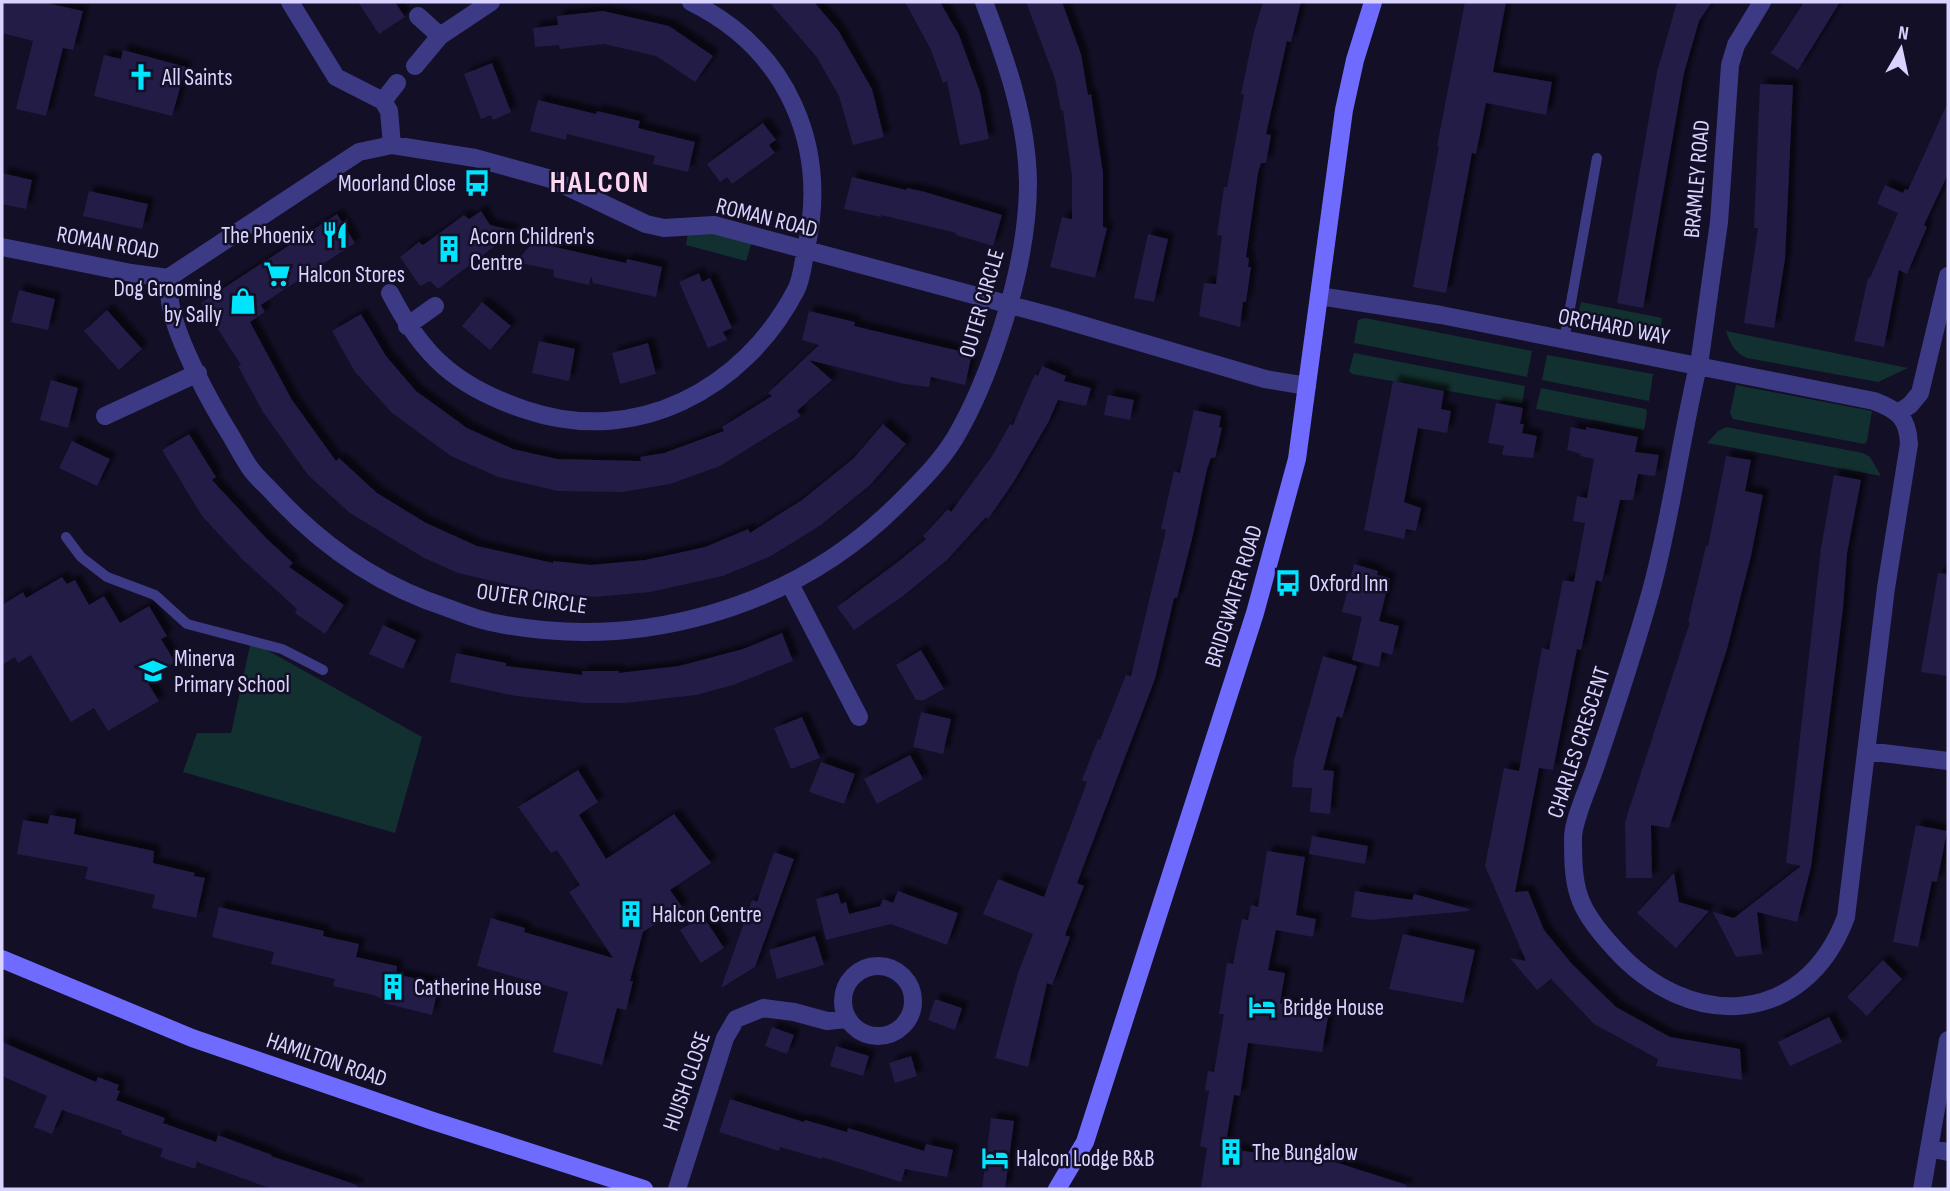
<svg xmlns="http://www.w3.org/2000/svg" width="1950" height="1191" font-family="'Sofia Sans Condensed',sans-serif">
  <defs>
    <filter id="shadow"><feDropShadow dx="6" dy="-6" stdDeviation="2" flood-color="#0009"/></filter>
  </defs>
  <rect width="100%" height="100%" fill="#130f26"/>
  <path fill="#12302f" d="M689,226L754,236L746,261L686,245Z
    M1581,302L1662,318L1660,334L1582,320L1579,310Z
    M1365,318L1532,351L1527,377L1354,343L1358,320Z
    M1726,331L1908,368L1878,382L1747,358C1735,353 1730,343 1726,331Z
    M1354,353L1525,386L1522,404L1352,374L1349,371Z
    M1547,355L1653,374L1649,401L1542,380Z
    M1736,385L1872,411L1867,441L1864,444L1733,419L1730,413Z
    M1541,388L1646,409L1647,413L1644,430L1536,409Z
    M1726,427L1863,453L1870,457L1881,476L1707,443L1718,431Z
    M251,641L422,737L395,833L183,772L197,733H231Z"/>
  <path fill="#241b47" filter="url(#shadow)" d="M2,2H42L83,11L73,50L63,48L46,116L16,109L33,41L2,33Z
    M358,2H395L405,17L379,34Z
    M769,2H814L838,30L872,89L884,137L853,145L839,96L816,56Z
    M905,2H940L959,35L980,92L989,139L960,145L947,81L943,83L931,50Z
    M1026,2H1062L1081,54L1088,95L1091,94L1103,173V227L1107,228L1095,278L1050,267L1062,217L1072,219V177L1063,110H1061L1055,79Z
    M1263,2H1301L1291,42L1287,41L1266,134L1271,135L1266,163H1261L1258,173L1246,257L1249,258L1248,267H1251L1246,302H1243L1240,327L1199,316L1204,283L1216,284L1222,236L1217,235L1224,187H1227L1244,95L1241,94L1254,32Z
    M1465,2H1506L1493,72L1552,82L1546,115L1486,103L1476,154L1472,153L1446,293L1413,287L1439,146H1437Z
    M1677,2H1712L1699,21L1684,73L1643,308L1617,303L1657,72Z
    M1804,2H1840L1798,70L1771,53Z
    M603,11L669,26L713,56L695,82L656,56L604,44L560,49L559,45L535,47L533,28L558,25L557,16Z
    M123,50L186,67L172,116L94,96L104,55L121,59Z
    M492,63L511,112L493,120L491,115L481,119L464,74Z
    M1760,84L1793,85L1785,259L1774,328L1744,323L1758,228H1754Z
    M538,100L596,114L597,111L640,121L638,128L695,142L688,172L653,164L655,156L567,134L566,140L530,131Z
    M1948,102V174L1924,225L1927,227L1907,274L1899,270L1884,347L1854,341L1868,278H1870L1898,213L1877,204L1885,185L1903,193L1905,189L1908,190Z
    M763,123L776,140L769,145L775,153L732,184L727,177L720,182L707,164Z
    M2,173L32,180L26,209L2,204Z
    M852,177L906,190L907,188L925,192L1002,215L993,246L956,235V233L881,215V217L844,209Z
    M89,191L148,204L142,229L83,216Z
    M481,211L490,225L515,231L438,289L430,281L420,286L400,257L419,242L423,245L464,215L469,219Z
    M337,214L355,243L261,305L265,312L250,322L292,400L336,461L339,458L377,493L426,523L477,546L553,563V561L591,565L645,560L678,553L705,547L748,529L750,533L778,515L802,500L854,458L883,424L906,444L870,485L821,525L771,556L723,576L650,592L595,597L540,592L458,573L424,558L350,513L308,475L263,412L238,366L241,365L201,303Z
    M1148,234L1168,239L1154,302L1134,298Z
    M533,242L626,263L627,259L662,267L656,297L593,283L591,276L589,285L553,277L554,270L516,262Z
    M699,273L702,282L710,278L732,328L723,332L727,340L708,348L679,282Z
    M19,290L55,299L48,330L11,322Z
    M482,302L511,326L490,350L462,326Z
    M107,310L142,349L119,370L84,331Z
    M809,311L855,322L854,326L972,354L965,385L931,377L929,387L904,384L809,360L832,380L797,411L801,416L720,466L670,484L622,492L558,491L498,477L451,456L392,413L355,372L332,331L361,314L386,356L416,391L467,428L513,449L557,459L641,461L640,457L664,453L724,431L722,427L772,396L768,393L819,345L802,340Z
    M539,341L575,349L569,381L532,373Z
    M648,343L656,374L620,384L612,353Z
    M1042,366L1066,376L1064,381L1091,388L1086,406L1058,400L1049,421L1013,483L988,519L986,517L947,560L903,596L854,630L837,607L899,561L926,539L923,536L948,509L951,512L994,453L1010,424L1013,425L1035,374L1038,376Z
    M51,380L78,388L68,428L40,420Z
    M1393,381L1444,391L1441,409L1451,411L1447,433L1418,428L1404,502L1421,508L1416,531L1406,529L1404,539L1364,530Z
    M1108,395L1134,400L1130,420L1104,415Z
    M1496,403L1523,408L1520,424H1524L1522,433L1537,436L1533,458L1502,455L1504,446L1488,443Z
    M1194,410L1221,416L1219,427L1222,428L1215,458H1211L1207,469L1192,539L1177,598H1174L1155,679L1077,883L1084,886L1065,935L1070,937L1052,985L1047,983L1028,1067L995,1058L1018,973L1033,934L983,914L998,879L1044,897L1087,782L1082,780L1098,739L1100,740L1126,675L1131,676L1166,530L1161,529L1174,471L1180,473Z
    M1571,427L1586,430V427L1638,437L1635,452L1659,455L1655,476L1638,474L1633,500H1620L1602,582L1596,580L1581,650L1577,649L1553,770L1539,768L1515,892L1528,891L1544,930L1572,964L1616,1007L1670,1037L1740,1049L1742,1080L1656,1066L1658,1059L1594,1024L1551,979L1537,990L1510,958L1526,961L1485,866L1504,768L1519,771L1542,648L1549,650L1563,580L1574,582L1585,523L1573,521L1577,496L1587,498L1594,459L1580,456L1581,454L1567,450Z
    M189,434L216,477L212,480L265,537L293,563L289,567L344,605L325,634L295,613L297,609L242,559L202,516L162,450Z
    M72,441L110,459L97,486L59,468Z
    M1726,456L1751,460L1745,491L1763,495L1751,556L1727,649L1669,828L1651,825L1652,878H1626L1625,822L1690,622H1688L1706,546H1708Z
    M1834,475L1861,480L1847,553L1843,608L1811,867L1797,922L1757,912L1762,954L1736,957L1713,912L1734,918L1801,866L1786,863L1821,548Z
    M1354,564L1378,571L1377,575L1390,578L1379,621L1399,626L1392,655L1382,652L1379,667L1352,660L1362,617L1342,612Z
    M1938,573L1948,574V676L1921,672Z
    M62,577L67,584L75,580L89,605L104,596L120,623L149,606L167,636L161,639L175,662L146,680L159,701L108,731L94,708L71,722L31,655L18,663L15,657L2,665V605L23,592L26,598Z
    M383,625L416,640L403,669L369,654Z
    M782,633L793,661L733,685L696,695L625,703H584L516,696L450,682L456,653L506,663V666L582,675V671H619V673L679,666L743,649Z
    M921,650L944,689L924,700H916L896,665Z
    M1323,656L1357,666L1342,718L1337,716L1323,770L1334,771L1330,814L1310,812L1312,788L1292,787L1294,760Z
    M921,712L951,719L943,754L913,747Z
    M802,717L820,758L791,769L774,728Z
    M910,755L923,779L877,804L864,779Z
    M821,762L855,774L844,804L809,792Z
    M578,770L598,802L579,815L606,859L674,814L711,863L670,890L682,907L643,932L630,981H633L626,1010L617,1008L602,1065L553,1052L568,992L477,966L491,918L525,928L524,932L613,958L569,892L580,885L557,850L551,853L518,807Z
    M50,815L76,819L74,834L154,851L153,863L195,873L194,876L205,878L196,918L152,908L155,895L85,879L88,867L17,854L23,820L48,824Z
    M1916,825L1947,831L1937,882L1932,881L1918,947L1893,942Z
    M1312,836L1368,846L1365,864L1309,854Z
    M1267,851L1305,857L1296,915L1316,919L1313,937L1276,930L1268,970L1285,973L1280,1003L1329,1011L1322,1052L1248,1043L1240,1096L1234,1095L1225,1148L1314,1162L1319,1147L1338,1153L1335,1162L1407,1185L1406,1189H1214L1201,1187L1207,1148L1200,1146L1209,1091L1205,1090L1208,1071L1214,1072L1224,1014H1219L1227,963L1233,964L1242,919L1248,920L1251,905L1258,907Z
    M774,852L794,859L755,967L721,988L752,900L757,902Z
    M1674,873L1679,902L1709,911L1676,948L1637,913Z
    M898,891L958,913L947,945L891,924L826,940L816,899L838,893L841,904L846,902L849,914L880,906L883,899L893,903Z
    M1355,891L1412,900L1414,894L1469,909V911L1370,920L1351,917Z
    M219,907L324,931L323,936L359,944L356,957L397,966L396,974L439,984L432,1015L384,1003L385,1000L373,995L333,986L335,979L271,964L274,952L212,937Z
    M703,916L724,948L701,963L680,930Z
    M1403,934L1475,950L1463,1003L1389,989Z
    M815,936L824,965L777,979L769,950Z
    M1883,960L1902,979L1867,1016L1847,997Z
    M935,999L962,1008L955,1030L928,1020Z
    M1829,1017L1842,1042L1790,1066L1778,1042Z
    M772,1027L794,1035L787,1054L765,1046Z
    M2,1042L96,1082L98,1077L119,1085L117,1090L120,1091L116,1100L165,1118L163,1123L216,1142L218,1135L272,1155L271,1156L357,1185V1189H272L197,1162L195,1169L160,1157L163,1149L121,1134L122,1131L62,1110L52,1134L34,1127L47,1096L2,1076Z
    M836,1046L869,1056L863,1076L830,1066Z
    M911,1056L917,1076L895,1083L889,1063Z
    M730,1099L804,1122L805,1120L847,1132L848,1128L924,1151L926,1144L953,1150L947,1177L905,1169L901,1182L822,1157V1159L780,1147L779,1151L719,1132Z
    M991,1118L1014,1121L1005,1189H982Z"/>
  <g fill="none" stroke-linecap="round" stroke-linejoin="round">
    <path stroke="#3d3a85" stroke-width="10" d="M1564,341L1597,158
      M66,537L81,557L107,577L155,595L187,624L282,649L323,670"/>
    <path stroke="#3d3a85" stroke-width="18" d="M290,2L336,77L383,101L389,111L392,145
      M418,16L440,36
      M415,66L440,36L491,2
      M383,101L397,83
      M2,247L131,273L168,278L359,152L392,145L475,158L551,179L646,224L664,228L714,225L1055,317L1265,379L1307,386
      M168,278C169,287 169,298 171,307C178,343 211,404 231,436C237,446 243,458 250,468C257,478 267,486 275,495C323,547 380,586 448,608C461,613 476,619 490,622C636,653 790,610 896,506C918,484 939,464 955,438C975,404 990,366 1002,328C1017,281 1028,232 1028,182C1027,119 1006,60 984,2
      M390,293C423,357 457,387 526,410C635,447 744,390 796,290C802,279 803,262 806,249C829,146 788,50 691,2
      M1319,296L1441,315L1874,401C1898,410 1908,418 1909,444L1886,588L1846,917C1804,1029 1688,1031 1614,948C1601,934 1585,915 1579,896C1573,878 1573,857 1573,838C1573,819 1591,782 1597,762C1616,706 1635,648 1651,591C1672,514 1681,435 1700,358L1719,222L1730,65L1736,45L1762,2
      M407,326L435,306
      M1898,413L1910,405L1920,393L1948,276
      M105,416L198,373
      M790,584L859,717
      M1866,751L1948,761
      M843 1001a35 35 0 1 1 70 0a35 35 0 1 1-70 0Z
      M1929,1148L1948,1152
      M677,1189L725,1038L736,1019L763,1008L794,1012L827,1021L847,1019
      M1922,1189L1948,1040"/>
    <path stroke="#6f6bff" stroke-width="18" d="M2,959L192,1038L430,1120L644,1189
      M1057,1189L1085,1142L1255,613L1297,459L1344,110L1355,60L1373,2"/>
  </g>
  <defs>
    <symbol id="church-bare" viewBox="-9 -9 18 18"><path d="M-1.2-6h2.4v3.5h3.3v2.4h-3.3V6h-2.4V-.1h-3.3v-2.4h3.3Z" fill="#00e5ff" stroke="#130f26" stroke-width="2.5" paint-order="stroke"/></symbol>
    <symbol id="bus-bare" viewBox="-9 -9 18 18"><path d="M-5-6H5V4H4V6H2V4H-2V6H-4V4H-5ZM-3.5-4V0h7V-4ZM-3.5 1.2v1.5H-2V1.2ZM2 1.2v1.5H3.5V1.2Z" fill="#00e5ff" stroke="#130f26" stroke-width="2.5" paint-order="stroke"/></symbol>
    <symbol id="restaurant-bare" viewBox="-9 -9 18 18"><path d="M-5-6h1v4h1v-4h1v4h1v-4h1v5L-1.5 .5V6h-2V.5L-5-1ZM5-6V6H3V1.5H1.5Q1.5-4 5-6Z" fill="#00e5ff" stroke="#130f26" stroke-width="2.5" paint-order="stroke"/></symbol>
    <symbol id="building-bare" viewBox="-9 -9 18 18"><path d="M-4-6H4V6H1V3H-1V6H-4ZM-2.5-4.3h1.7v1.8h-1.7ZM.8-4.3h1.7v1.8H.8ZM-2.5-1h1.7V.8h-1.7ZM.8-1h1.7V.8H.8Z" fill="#00e5ff" stroke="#130f26" stroke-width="2.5" paint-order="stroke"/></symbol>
    <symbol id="supermarket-bare" viewBox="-9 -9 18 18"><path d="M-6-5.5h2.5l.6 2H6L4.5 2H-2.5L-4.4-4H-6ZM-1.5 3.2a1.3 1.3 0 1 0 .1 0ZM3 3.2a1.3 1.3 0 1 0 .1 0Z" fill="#00e5ff" stroke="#130f26" stroke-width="2.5" paint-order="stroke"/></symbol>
    <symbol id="shop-bare" viewBox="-9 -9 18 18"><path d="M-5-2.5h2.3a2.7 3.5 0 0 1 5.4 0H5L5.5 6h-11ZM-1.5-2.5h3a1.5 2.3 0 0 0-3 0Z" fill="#00e5ff" stroke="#130f26" stroke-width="2.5" paint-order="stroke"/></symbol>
    <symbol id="school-bare" viewBox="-9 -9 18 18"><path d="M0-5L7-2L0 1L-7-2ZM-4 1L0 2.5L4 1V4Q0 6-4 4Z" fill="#00e5ff" stroke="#130f26" stroke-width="2.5" paint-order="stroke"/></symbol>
    <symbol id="hotel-bare" viewBox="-9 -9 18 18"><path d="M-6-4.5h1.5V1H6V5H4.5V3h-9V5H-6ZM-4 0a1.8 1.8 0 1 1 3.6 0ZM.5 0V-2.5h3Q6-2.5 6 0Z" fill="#00e5ff" stroke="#130f26" stroke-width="2.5" paint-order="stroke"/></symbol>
  </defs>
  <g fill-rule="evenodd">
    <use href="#church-bare" x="122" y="58" width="38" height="38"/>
    <use href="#bus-bare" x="458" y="164" width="38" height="38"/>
    <use href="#restaurant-bare" x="316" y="216" width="38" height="38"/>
    <use href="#building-bare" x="430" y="230" width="38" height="38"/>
    <use href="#supermarket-bare" x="258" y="255" width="38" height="38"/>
    <use href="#shop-bare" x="224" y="282" width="38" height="38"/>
    <use href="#bus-bare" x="1269" y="564" width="38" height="38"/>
    <use href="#school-bare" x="134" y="652" width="38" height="38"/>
    <use href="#building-bare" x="612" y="895" width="38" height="38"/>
    <use href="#building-bare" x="374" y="968" width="38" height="38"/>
    <use href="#hotel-bare" x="1243" y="988" width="38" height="38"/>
    <use href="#building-bare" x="1212" y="1133" width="38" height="38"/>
    <use href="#hotel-bare" x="976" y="1139" width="38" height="38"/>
  </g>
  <g text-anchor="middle" stroke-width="5" stroke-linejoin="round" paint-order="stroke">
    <g font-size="23" fill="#d9d4ff" stroke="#130f26" text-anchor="start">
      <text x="162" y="85">All Saints</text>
      <text x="456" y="191" text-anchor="end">Moorland Close</text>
      <text x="314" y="243" text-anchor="end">The Phoenix</text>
      <text x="470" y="244">Acorn Children's<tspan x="470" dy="26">Centre</tspan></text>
      <text x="298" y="282">Halcon Stores</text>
      <text x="222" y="296" text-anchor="end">Dog Grooming<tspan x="222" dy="26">by Sally</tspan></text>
      <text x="1309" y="591">Oxford Inn</text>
      <text x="174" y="666">Minerva<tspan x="174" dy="26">Primary School</tspan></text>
      <text x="652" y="922">Halcon Centre</text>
      <text x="414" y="995">Catherine House</text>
      <text x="1283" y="1015">Bridge House</text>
      <text x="1252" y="1160">The Bungalow</text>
      <text x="1016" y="1166">Halcon Lodge B&amp;B</text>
    </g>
    <g font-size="23" fill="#d9d4ff" stroke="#130f26">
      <text transform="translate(1696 179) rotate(-85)" y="8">BRAMLEY ROAD</text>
      <text transform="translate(767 217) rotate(14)" y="8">ROMAN ROAD</text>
      <text transform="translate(108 242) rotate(10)" y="8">ROMAN ROAD</text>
      <text transform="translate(981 303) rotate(-74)" y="8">OUTER CIRCLE</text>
      <text transform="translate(1614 326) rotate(11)" y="8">ORCHARD WAY</text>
      <text transform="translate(1233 596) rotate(-73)" y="8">BRIDGWATER ROAD</text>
      <text transform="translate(532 598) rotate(8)" y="8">OUTER CIRCLE</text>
      <text transform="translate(1578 742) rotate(-72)" y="8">CHARLES CRESCENT</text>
      <text transform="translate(327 1059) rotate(19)" y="8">HAMILTON ROAD</text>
      <text transform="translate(686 1081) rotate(-71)" y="8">HUISH CLOSE</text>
    </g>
    <g font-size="30" font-weight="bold" letter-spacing="2" fill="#ffd6f0" stroke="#130f26">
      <text x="600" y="192">HALCON</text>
    </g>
  </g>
  <rect width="1950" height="1191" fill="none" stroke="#d9d4ff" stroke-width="7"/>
  <g transform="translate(1901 49) rotate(9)" stroke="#130f26" stroke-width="5" paint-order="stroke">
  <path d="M0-5L12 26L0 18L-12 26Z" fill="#d9d4ff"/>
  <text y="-10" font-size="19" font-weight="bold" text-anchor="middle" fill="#d9d4ff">N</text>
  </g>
</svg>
